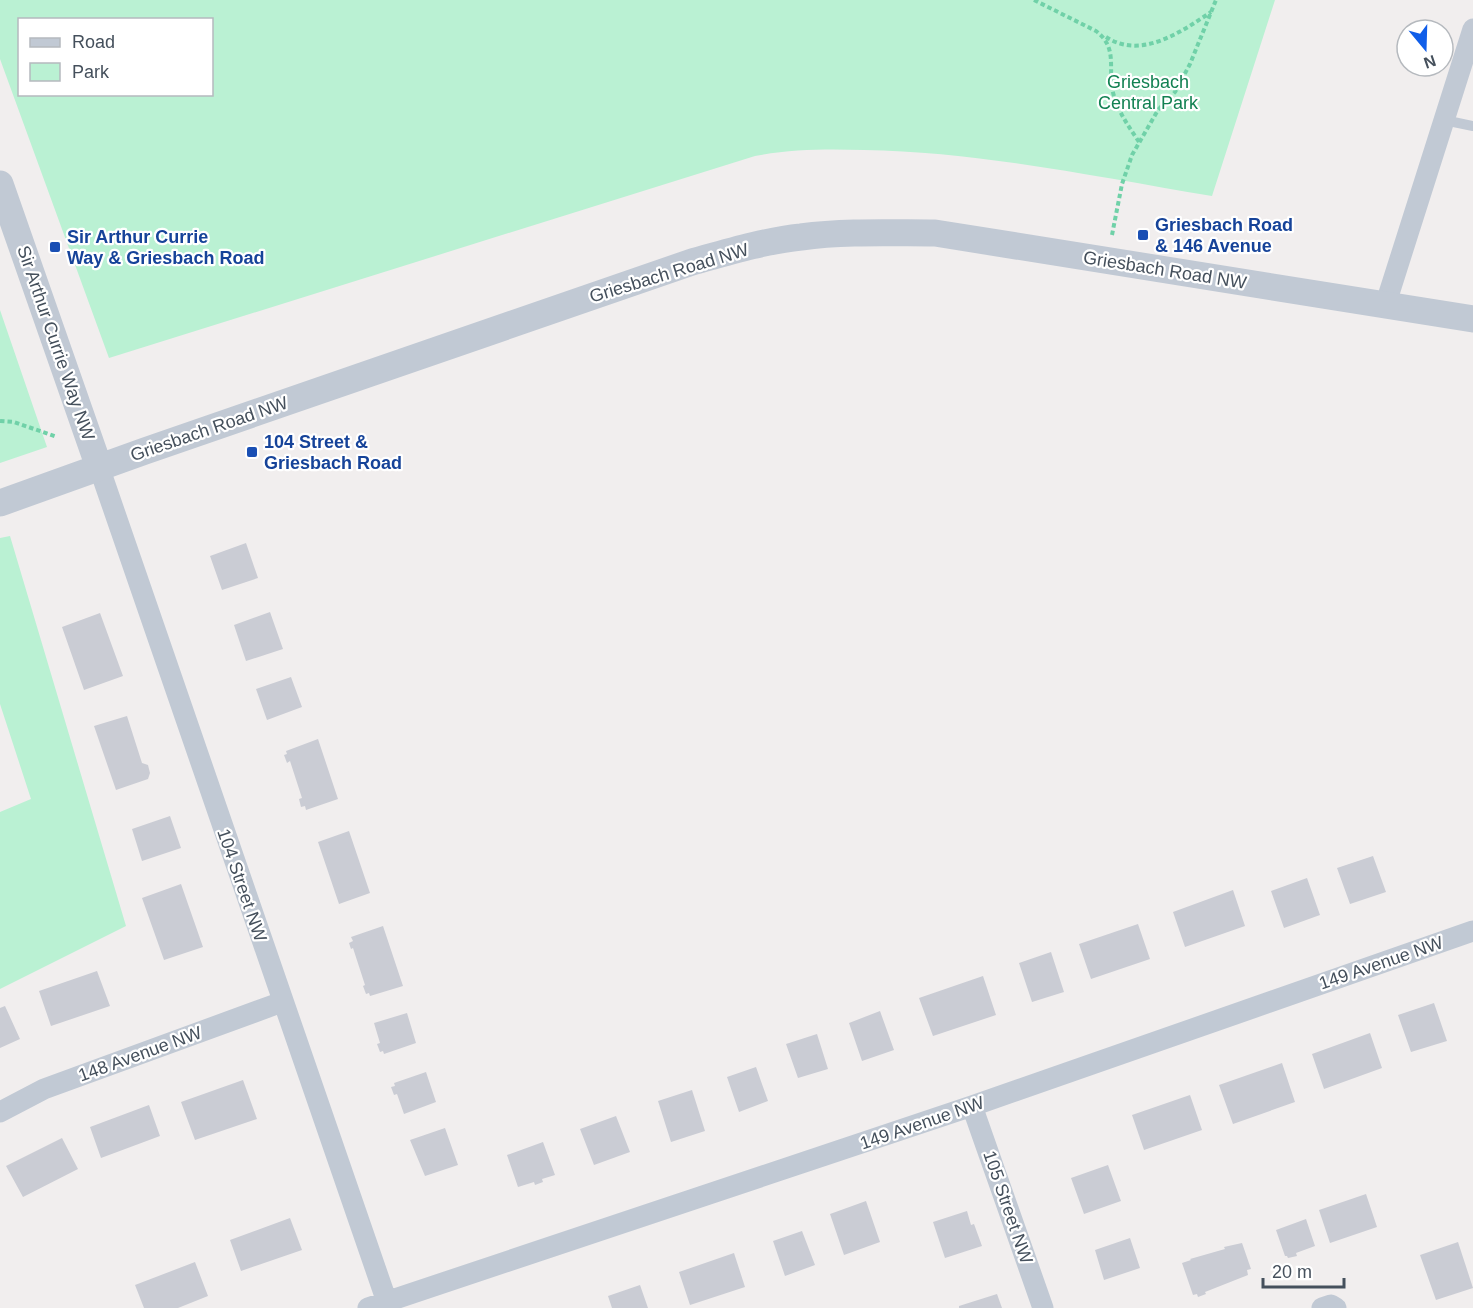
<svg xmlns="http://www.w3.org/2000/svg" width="1473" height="1308" font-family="Helvetica,sans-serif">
  <rect width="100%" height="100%" fill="#f1eeee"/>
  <path fill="#baf1d3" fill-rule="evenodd" d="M0,0H1275L1212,196C1097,177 981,152 864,150C827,149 791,149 755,156L109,358L0,59ZM20,20H212V94H20Z
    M0,310L47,447L0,463Z
    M10,536L126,926L0,989V812L31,799L0,704V538Z"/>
  <path fill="#caccd4" d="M246,543L258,578L222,590L210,556Z
    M270,612L283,649L246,661L234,625Z
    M100,613L123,676L84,690L62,627Z
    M291,677L302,707L267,720L256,689Z
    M127,716L142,763L148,765L150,773L148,779L116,790L94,726Z
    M318,739L338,799L306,810L305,806L301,807L299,799L302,798L290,761L287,763L284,755L287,754L286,751Z
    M170,816L181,848L142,861L132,829Z
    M349,831L370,893L339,904L318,842Z
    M1373,856L1386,892L1350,904L1337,868Z
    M1307,878L1320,915L1284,928L1271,891Z
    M181,884L203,947L164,960L142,898Z
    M1233,890L1245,926L1185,947L1173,912Z
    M1138,924L1150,959L1091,979L1079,944Z
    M383,926L403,986L370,996L369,993L366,994L363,986L365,985L353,948L351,949L349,943L353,941L351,937Z
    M1051,952L1064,992L1032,1002L1019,963Z
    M97,971L110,1006L51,1026L39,991Z
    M983,976L996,1015L933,1036L919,998Z
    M1434,1003L1447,1041L1411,1052L1398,1015Z
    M5,1006L20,1039L0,1048V1008Z
    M880,1011L894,1050L862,1061L849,1023Z
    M407,1013L416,1043L384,1054L383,1051L380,1052L377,1044L380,1043L374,1023Z
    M1370,1033L1382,1068L1324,1089L1312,1054Z
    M817,1034L828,1069L798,1078L786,1044Z
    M1282,1063L1295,1102L1233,1124L1219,1085Z
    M756,1067L768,1101L739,1112L727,1077Z
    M426,1072L436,1102L404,1114L397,1094L394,1095L391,1087L395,1086L394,1083Z
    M243,1080L257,1119L195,1140L181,1102Z
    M692,1090L705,1131L671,1142L658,1101Z
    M1190,1095L1202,1130L1144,1150L1132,1115Z
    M149,1105L160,1136L101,1158L90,1127Z
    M616,1116L630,1152L594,1165L580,1129Z
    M445,1128L458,1165L425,1176L410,1140Z
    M62,1138L78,1169L23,1197L6,1166Z
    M543,1142L555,1175L542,1179L543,1182L535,1185L534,1182L518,1187L507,1155Z
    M1108,1165L1121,1201L1084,1214L1071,1178Z
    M1366,1194L1377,1227L1330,1243L1319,1210Z
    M866,1201L880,1242L844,1255L830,1214Z
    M967,1211L971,1225L974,1224L982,1246L945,1258L933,1222Z
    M290,1218L302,1250L241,1271L230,1240Z
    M1306,1219L1315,1246L1296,1253L1297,1256L1288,1258L1287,1256H1285L1276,1230Z
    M802,1231L815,1265L785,1276L773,1241Z
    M1130,1238L1140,1268L1104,1280L1095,1250Z
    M1458,1242L1473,1288L1436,1300L1420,1255Z
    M1242,1243L1251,1269L1247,1270L1248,1275L1205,1292L1206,1294L1198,1297L1197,1294L1193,1295L1182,1263L1191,1260L1190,1259L1225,1249L1224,1247Z
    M734,1253L745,1287L690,1305L679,1272Z
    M195,1262L208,1296L178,1308H144L135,1285Z
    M640,1285L648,1308H612L608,1296Z
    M997,1294L1002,1308H959V1306Z"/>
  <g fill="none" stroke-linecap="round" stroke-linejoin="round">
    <path stroke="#70d1a8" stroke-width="4" stroke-dasharray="4.5 3" stroke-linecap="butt" d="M1034,0L1096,31C1120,49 1106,72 1114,96C1119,113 1129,127 1139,142
      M1106,37C1141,60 1181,32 1211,12
      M1112,235L1122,184L1132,155L1158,110L1175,92L1190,64L1216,0
      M0,421L14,422L57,437"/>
    <path stroke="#c1c9d4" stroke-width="10" d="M1444,120L1473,126"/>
    <path stroke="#c1c9d4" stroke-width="21" d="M1385,306L1473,29
      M99,467L387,1302
      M972,1106L1043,1308
      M0,1112L44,1089L282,1002
      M368,1308L972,1106L1473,931
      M1322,1308L1331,1305L1336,1308"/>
    <path stroke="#c1c9d4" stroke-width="27" d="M0,184L99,467
      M0,503L145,451L692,262C728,252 764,241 801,237C845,231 890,233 935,233L1473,319"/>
  </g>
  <g fill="#1a4fb4" stroke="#fff" stroke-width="2">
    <rect x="1137" y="229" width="12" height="12" rx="3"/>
    <rect x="49" y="241" width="12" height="12" rx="3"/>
    <rect x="246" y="446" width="12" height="12" rx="3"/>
  </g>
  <g text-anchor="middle" stroke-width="4.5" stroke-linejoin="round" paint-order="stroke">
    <g font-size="18" fill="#128152" stroke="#fff">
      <text x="1148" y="88">Griesbach<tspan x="1148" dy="21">Central Park</tspan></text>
    </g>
    <g font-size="18" font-weight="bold" fill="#164399" stroke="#fff" text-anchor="start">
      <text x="1155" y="231">Griesbach Road<tspan x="1155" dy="21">&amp; 146 Avenue</tspan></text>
      <text x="67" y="243">Sir Arthur Currie<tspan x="67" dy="21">Way &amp; Griesbach Road</tspan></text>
      <text x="264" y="448">104 Street &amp;<tspan x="264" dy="21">Griesbach Road</tspan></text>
    </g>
    <g font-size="18" fill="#45505c" stroke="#fff">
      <text transform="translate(1165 270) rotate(9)" y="6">Griesbach Road NW</text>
      <text transform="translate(669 273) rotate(-17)" y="6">Griesbach Road NW</text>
      <text transform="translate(56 343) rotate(71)" y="6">Sir Arthur Currie Way NW</text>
      <text transform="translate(209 429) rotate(-19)" y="6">Griesbach Road NW</text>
      <text transform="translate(242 885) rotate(71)" y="6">104 Street NW</text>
      <text transform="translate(1381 963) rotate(-19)" y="6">149 Avenue NW</text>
      <text transform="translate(140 1054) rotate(-20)" y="6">148 Avenue NW</text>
      <text transform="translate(922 1123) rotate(-19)" y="6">149 Avenue NW</text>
      <text transform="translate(1008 1207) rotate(71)" y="6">105 Street NW</text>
    </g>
  </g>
  <rect x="18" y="18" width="195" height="78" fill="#ffffff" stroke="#b5b9be" stroke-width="1.5"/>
  <rect x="30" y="38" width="30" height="9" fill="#c1c9d4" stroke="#b5b9be" stroke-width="1.5"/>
  <text x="72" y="48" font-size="18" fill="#45505c">Road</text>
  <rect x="30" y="63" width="30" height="18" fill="#baf1d3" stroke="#b5b9be" stroke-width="1.5"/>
  <text x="72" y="78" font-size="18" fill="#45505c">Park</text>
  <g transform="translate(1425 48) rotate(161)"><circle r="28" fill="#ffffff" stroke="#b5b9be" stroke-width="1.5"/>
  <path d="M0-4.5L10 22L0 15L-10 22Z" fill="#105ee9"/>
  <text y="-9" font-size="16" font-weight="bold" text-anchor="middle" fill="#45505c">N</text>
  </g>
  <path d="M1263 1278v9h81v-9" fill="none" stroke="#45505c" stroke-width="3"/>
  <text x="1272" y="1278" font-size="18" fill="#45505c" stroke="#ffffff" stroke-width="4.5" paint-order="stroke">20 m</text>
</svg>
